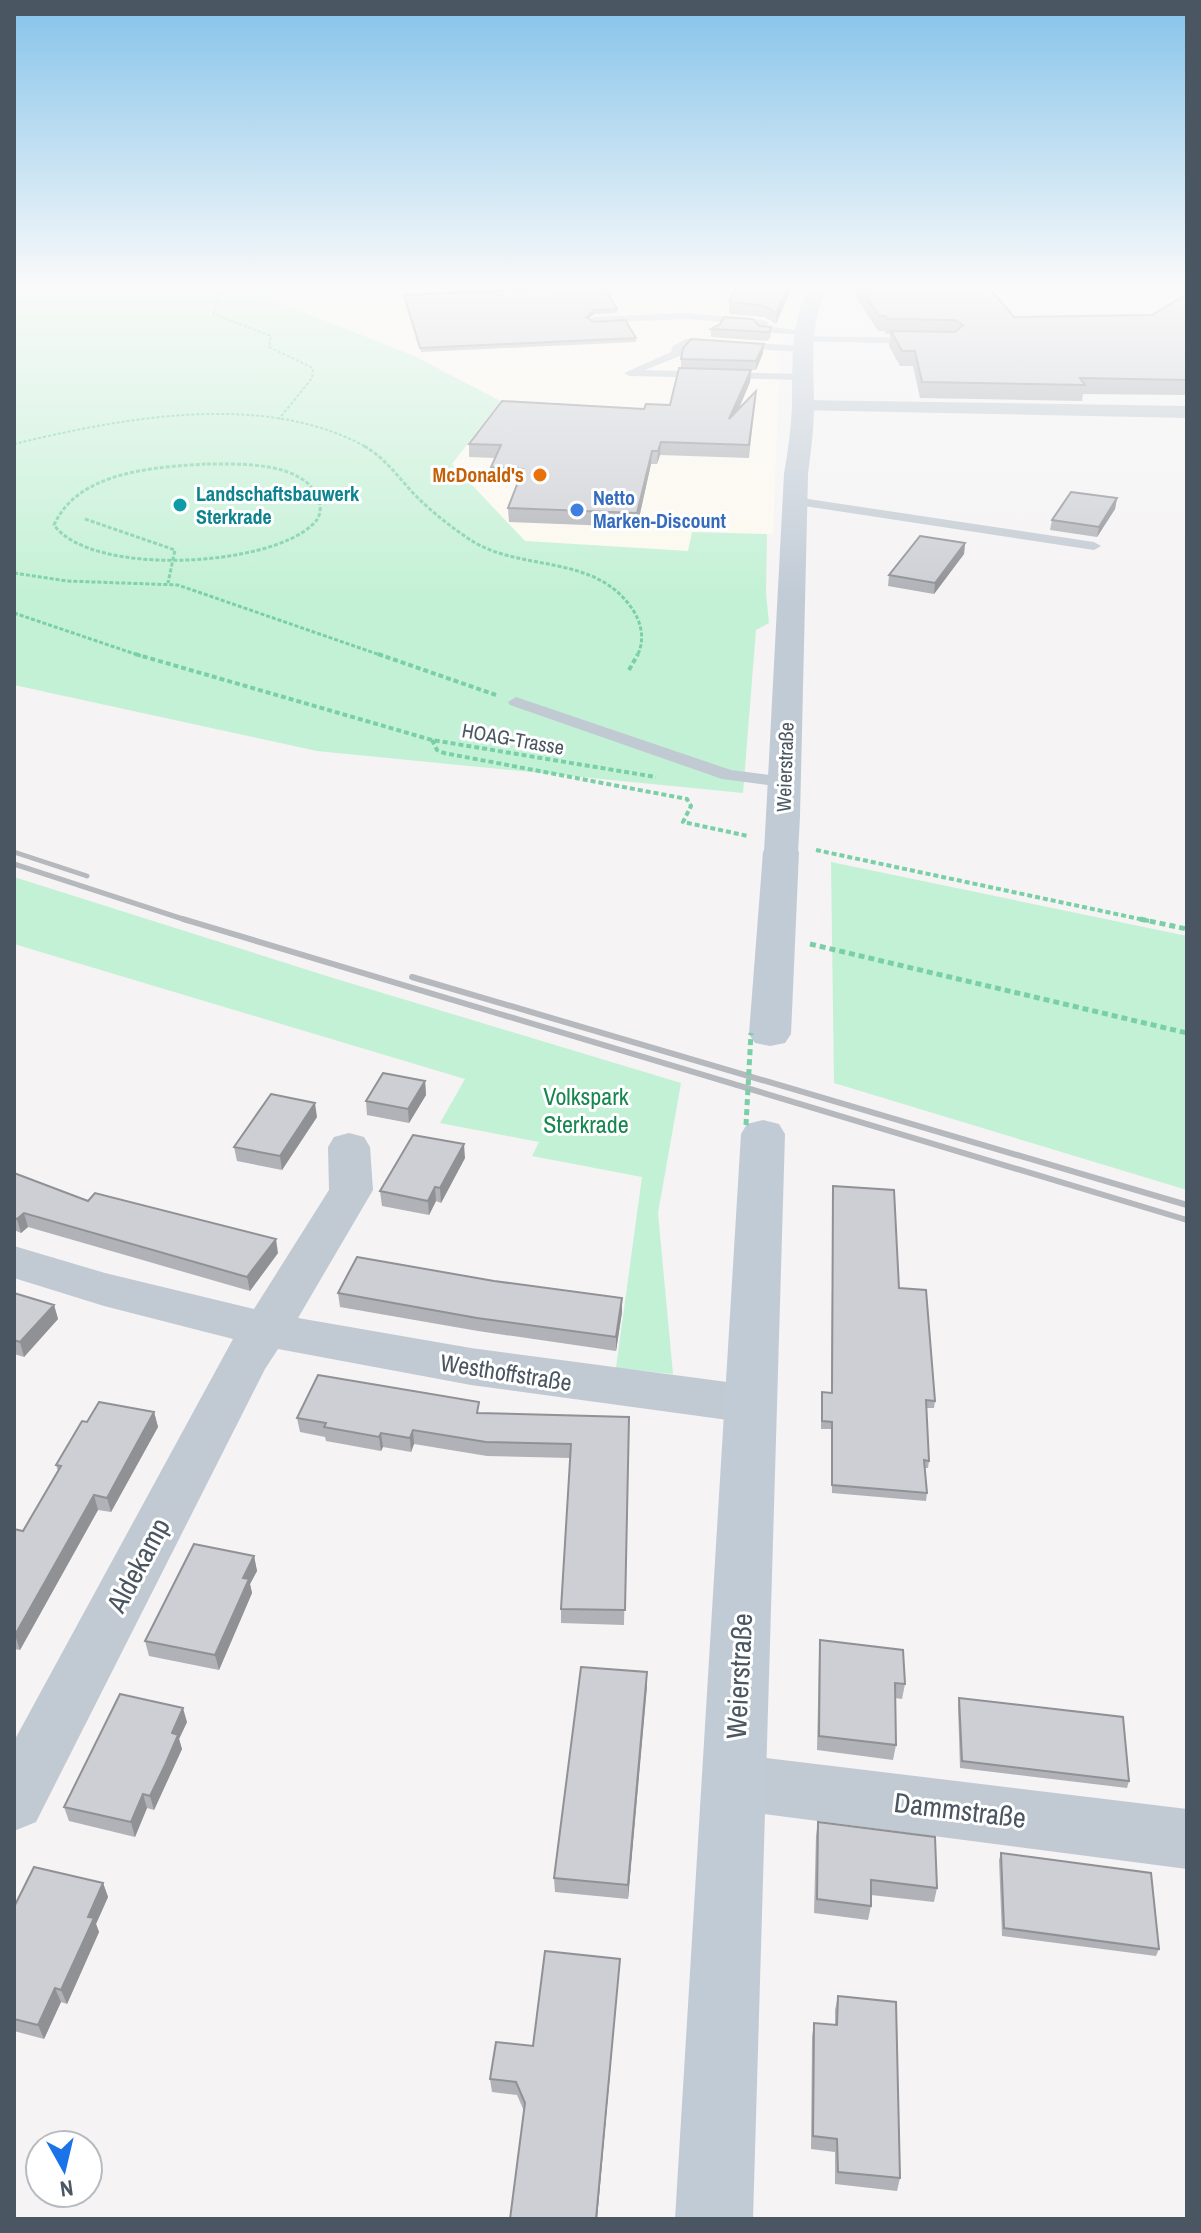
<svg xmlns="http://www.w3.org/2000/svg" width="1201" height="2233" font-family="'Archivo Narrow',sans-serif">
  <rect width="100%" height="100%" fill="#f5f3f3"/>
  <path fill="#fdf9ef" d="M617,284H1110L1132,303L960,306L835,294L802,298L780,349L773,534L692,532L688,551L525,541L452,464L502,401L415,356L272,299Z"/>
  <path fill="#c3f1d5" d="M14,284H274L271,299L414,356L500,401L452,464L525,541L688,551L692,532L767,534L766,593L769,623L756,630L743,793L317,751L14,685Z
    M831,862L1187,936V1190L834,1083Z
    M14,877L333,978L681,1083L658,1213L673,1374L616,1368L642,1177L532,1156L539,1142L440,1123L465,1079L14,944Z"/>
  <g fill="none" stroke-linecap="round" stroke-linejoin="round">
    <path stroke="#7ad0a6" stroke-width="2" stroke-dasharray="3 2" stroke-linecap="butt" d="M224,284L213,314L271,336L269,347L313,368L312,378L279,419
      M14,444C122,418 265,390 368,448"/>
    <path stroke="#7ad0a6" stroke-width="3" stroke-dasharray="4 2" stroke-linecap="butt" d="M364,446C387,459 399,479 417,497C432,512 451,527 469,539C519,573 595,552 633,610C642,624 645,641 637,656
      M207,464C240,464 303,461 318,498C322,507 321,518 312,525C268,567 92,577 54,525C78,471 155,467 207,464Z
      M85,519L175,550L168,583
      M14,573L67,581L178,585L383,656
      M14,613L141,656"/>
    <path stroke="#7ad0a6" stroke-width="4" stroke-dasharray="5 3" stroke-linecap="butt" d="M135,654L432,740L656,777
      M378,654L496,695
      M629,670L638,654
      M432,740L437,750L444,753L687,799L691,806L683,822L748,836
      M816,850L1149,921"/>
    <path stroke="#7ad0a6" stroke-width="5" stroke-dasharray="6 4" stroke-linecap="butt" d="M1140,919L1187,929
      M810,944L1187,1033"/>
    <path fill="#c1cad2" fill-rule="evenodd" d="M685,313L764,320L769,323L767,326L808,332L803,335L760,332L755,329L758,325L685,319L594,323L589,320L594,317Z
      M802,336L920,338L925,341L920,344L798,341L797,339Z
      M686,339L802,346L807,349L802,352L688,345L680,356L645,370L803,374L808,377L803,380L629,376L624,373L671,352L673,346Z
      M795,497L1094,542L1101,546L1094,550L791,504L789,501Z
      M516,697L731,770L784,777L792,782L784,787L722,779L510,705L508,702Z"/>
    <path fill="#c1cad2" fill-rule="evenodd" d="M803,400L1187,406V418L796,410L792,406Z
      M349,1133L364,1137L370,1147L373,1190L298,1318L471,1348L750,1385L768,1391L775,1404L768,1417L750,1423L471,1385L278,1349L265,1369L36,1822L14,1831V1741L233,1339L104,1306L14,1278V1246L105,1273L254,1309L329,1190L328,1147L334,1137Z
      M734,1754L1187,1809V1869L734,1810L712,1802L703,1782L712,1762Z"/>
    <path fill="#c1cbd6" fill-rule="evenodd" d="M811,284H829C808,324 814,363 814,406C814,429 811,451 808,474L800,816L795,823L783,826L771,823L766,816L784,474C788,451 791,429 792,406C793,362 789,323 811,284Z
      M781,841L794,844L799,852L791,1034L785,1043L770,1046L755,1043L749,1034L763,852L768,844Z
      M763,1120L779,1124L785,1134L753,2219H675L741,1134L747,1124Z"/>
    <path stroke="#b5b8bd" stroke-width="5" d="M14,852L87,876
      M14,864L189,921"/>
    <path stroke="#b5b8bd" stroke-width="6" d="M183,919L1187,1220
      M412,977L1187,1205"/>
    <path stroke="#7ad0a6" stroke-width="5" stroke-dasharray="6 4" stroke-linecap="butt" d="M746,1125L751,1033"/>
    <path stroke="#c1cbd6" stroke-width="34" d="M781,852L783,816"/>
  </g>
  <path fill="#b0b2b7" d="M738,284H793L776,324L764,317L729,314V302Z
    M857,284H986L1014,317L1152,315L1187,294V395L1083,394L1082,401L920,398L913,366H900L889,346L890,334H886L885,331H878L856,297Z
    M1179,284H1187V290Z
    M404,295L617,309V313L594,314L589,318L636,338V342L421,352Z
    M759,326L771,327V336L768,341L711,337V329Z
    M763,353L756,370H751L750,382L739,409L756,391L749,458L660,455L657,464H651L637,527L509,522L508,508L518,482L492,481L491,467L495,458L469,457V444L644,409L670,405L681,368V359Z
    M1117,498L1115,509L1097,537L1050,530L1052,520Z
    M965,543L964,554L934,594L888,586L889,575Z
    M425,1081L426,1095L409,1123L367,1115L366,1101Z
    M317,1117L282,1170L237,1161L234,1147Z
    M465,1158L441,1203L436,1201L429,1215L382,1206L380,1191Z
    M14,1173L88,1201L278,1253L250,1291L28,1227L21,1233L14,1230Z
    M833,1186L899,1288L935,1401L934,1408H926L929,1461L928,1468H924L927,1493L926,1501L832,1493L831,1429H821V1400L822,1392L831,1393Z
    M494,1281L622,1298V1312L616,1351L478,1331L340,1307L338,1293Z
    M14,1293L54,1305L58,1319L24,1357L14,1354Z
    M154,1412L158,1427L111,1512L98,1510L20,1650L14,1649V1529L23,1531L58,1471L56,1465L87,1422Z
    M479,1413L628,1431L624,1625L561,1623V1609L570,1458L487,1456L414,1444L411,1452L383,1447L381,1451L326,1441L325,1437L300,1432L297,1418Z
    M254,1556L257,1571L250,1584L252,1593L219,1670L149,1656L145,1641Z
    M820,1640L905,1684L902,1699L895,1698L896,1745L893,1760L817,1750L819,1655Z
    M647,1672L628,1899L555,1892L554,1878Z
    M959,1698L1129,1781L1127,1788L960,1768L958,1706Z
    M187,1722L179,1739L182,1749L154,1810L147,1808L135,1837L69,1821L64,1807Z
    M818,1822L937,1888L934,1902L871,1895V1906L868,1920L814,1913L816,1836Z
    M1001,1853L1159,1949L1156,1956L1002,1936L999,1860Z
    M103,1883L108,1897L96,1924L99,1932L67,2004L61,2002L44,2039L14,2031V1907Z
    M620,1959L597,2219H510L524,2111L517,2095L492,2092L490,2079L533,2046Z
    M838,1996L900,2178L897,2191L835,2184V2152L811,2149L812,2037L814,2023L835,2025V2010Z"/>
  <path fill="#909195" d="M789,284H793L776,324V313Z
    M594,310V314L586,321V317Z
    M764,344L763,353L756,370V361Z
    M751,370L750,382L729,431V419Z
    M661,442L660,455L657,464L658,451Z
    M652,451L651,464L637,527V513Z
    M1117,498L1115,509L1097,537L1099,527Z
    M965,543L964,554L934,594L935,583Z
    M425,1081L426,1095L409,1123L408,1109Z
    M315,1103L317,1117L282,1170L280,1156Z
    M464,1144L465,1158L441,1203L440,1188Z
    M435,1187L436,1201L429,1215L428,1201Z
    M24,1213L28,1227L21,1233L17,1219Z
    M276,1239L278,1253L250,1291L247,1277Z
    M622,1298V1312L616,1351V1337Z
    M54,1305L58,1319L24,1357L20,1342Z
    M154,1412L158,1427L111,1512L107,1498Z
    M413,1430L414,1444L411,1452L410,1438Z
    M381,1433L383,1447L381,1451L379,1437Z
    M94,1495L98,1510L20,1650L15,1635Z
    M254,1556L257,1571L250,1584L252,1593L219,1670L215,1655L243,1578Z
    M647,1672V1687L628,1899V1885Z
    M183,1708L187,1722L179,1739L182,1749L154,1810L150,1796L172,1733Z
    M143,1794L147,1808L135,1837L131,1822Z
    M103,1883L108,1897L96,1924L99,1932L67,2004L61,1990L88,1917Z
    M620,1959L597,2219H596Z
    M55,1988L61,2002L44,2039L38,2025Z"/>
  <path fill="#cdcfd5" stroke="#909195" stroke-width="2" d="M738,284H789L776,313L765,306L729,302Z
    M858,284H986L1014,317L1152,315L1187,294V380L1080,378L1085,385L922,382L915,351H902L891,331L955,332L963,325L955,320L887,319L886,316H879Z
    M603,286L617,309L594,310L586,317L594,322L625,320L636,338L420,348L404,295Z
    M724,317L753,319L759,326L771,327L769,332L711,329L720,324Z
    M691,339L764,344L756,361L681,359L683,348Z
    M679,368L751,370L729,419L756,391L749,445L661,442L658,451H652L637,513L508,508L523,469L491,467L501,445L469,444L502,401L644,409L646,404L670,405Z
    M1071,492L1117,498L1099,527L1052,520Z
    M920,536L965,543L935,583L889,575Z
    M383,1073L425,1081L408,1109L366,1101Z
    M271,1094L315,1103L280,1156L234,1147Z
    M413,1135L464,1144L440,1188L435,1187L428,1201L380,1191Z
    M14,1173L88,1201L95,1193L276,1239L247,1277L24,1213L17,1219L14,1218Z
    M833,1186L894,1190L899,1288L926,1290L935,1401L926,1400L929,1461L924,1460L927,1493L832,1485V1422L822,1421V1392L832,1393Z
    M357,1257L494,1281L622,1298L616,1337L477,1318L338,1293Z
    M14,1293L54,1305L20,1342L14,1340Z
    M318,1375L479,1402L477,1413L629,1417L625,1610L561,1609L571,1444L486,1442L413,1430L410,1438L381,1433L379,1437L324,1427L326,1423L297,1418Z
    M99,1402L154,1412L107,1498L94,1495L15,1635H14V1529L23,1531L61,1466L56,1465L82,1421L87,1422Z
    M194,1544L254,1556L243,1578L249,1579L215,1655L145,1641Z
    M820,1640L903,1650L905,1684L895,1683L896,1745L819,1736Z
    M581,1667L647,1672L628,1885L554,1878Z
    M120,1694L183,1708L172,1733L178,1735L165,1765L150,1796L143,1794L131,1822L64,1807Z
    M959,1698L1123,1717L1129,1781L962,1761Z
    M818,1822L935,1837L937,1888L871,1880V1906L817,1899Z
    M1001,1853L1151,1873L1159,1949L1004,1928Z
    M34,1867L103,1883L88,1917L94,1918L78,1953L61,1990L55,1988L38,2025L14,2019V1907Z
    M545,1951L620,1959L596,2219H510L525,2103L516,2082L490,2079L496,2042L533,2046Z
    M838,1996L896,2002L900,2178L838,2172L837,2139L813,2136L814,2023L837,2025Z"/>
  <linearGradient id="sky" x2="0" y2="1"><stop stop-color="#85c3ea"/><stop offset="0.48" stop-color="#fafafa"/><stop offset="1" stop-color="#fafafa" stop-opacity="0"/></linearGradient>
  <rect width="1201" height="596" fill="url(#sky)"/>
  <circle fill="#e8710a" stroke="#fff" stroke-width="3" cx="540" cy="475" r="8"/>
  <circle fill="#0f9aa8" stroke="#fff" stroke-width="3" cx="180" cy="505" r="8"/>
  <circle fill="#3f7fe0" stroke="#fff" stroke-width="3" cx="577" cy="510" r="8"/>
  <g text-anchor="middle" stroke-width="6" stroke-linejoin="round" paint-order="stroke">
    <g font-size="20" font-weight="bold" fill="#c56008" stroke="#fff" text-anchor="end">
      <text x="524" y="482">McDonald's</text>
    </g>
    <g font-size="20" font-weight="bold" fill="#0d838f" stroke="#fff" text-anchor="start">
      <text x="196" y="501">Landschaftsbauwerk<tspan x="196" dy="23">Sterkrade</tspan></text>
    </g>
    <g font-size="20" font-weight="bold" fill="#366cbe" stroke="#fff" text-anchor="start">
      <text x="593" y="505">Netto<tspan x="593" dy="23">Marken-Discount</tspan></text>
    </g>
    <g font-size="20" fill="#4a5661" stroke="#fff">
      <text transform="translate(513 739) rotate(10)" y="7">HOAG-Trasse</text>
      <text transform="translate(785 767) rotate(-88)" y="7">Weierstraße</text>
    </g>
    <g font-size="24" fill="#17864f" stroke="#fff">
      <text x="586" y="1105">Volkspark<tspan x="586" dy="28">Sterkrade</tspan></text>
    </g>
    <g font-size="24" fill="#4a5661" stroke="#fff">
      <text transform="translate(506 1373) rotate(9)" y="8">Westhoffstraße</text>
    </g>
    <g font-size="28" fill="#4a5661" stroke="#fff">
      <text transform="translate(138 1565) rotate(-62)" y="10">Aldekamp</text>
      <text transform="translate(739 1676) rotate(-87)" y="10">Weierstraße</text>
      <text transform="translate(960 1810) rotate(7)" y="10">Dammstraße</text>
    </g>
  </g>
  <rect width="1201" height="2233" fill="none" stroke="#4a5661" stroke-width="32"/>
  <g transform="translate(64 2169) rotate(172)"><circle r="38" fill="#ffffff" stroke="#b7bbc0" stroke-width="2"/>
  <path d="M0-6L14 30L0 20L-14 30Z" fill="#1a73e8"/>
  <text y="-12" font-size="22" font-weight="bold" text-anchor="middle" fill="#4a5661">N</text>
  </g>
</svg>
